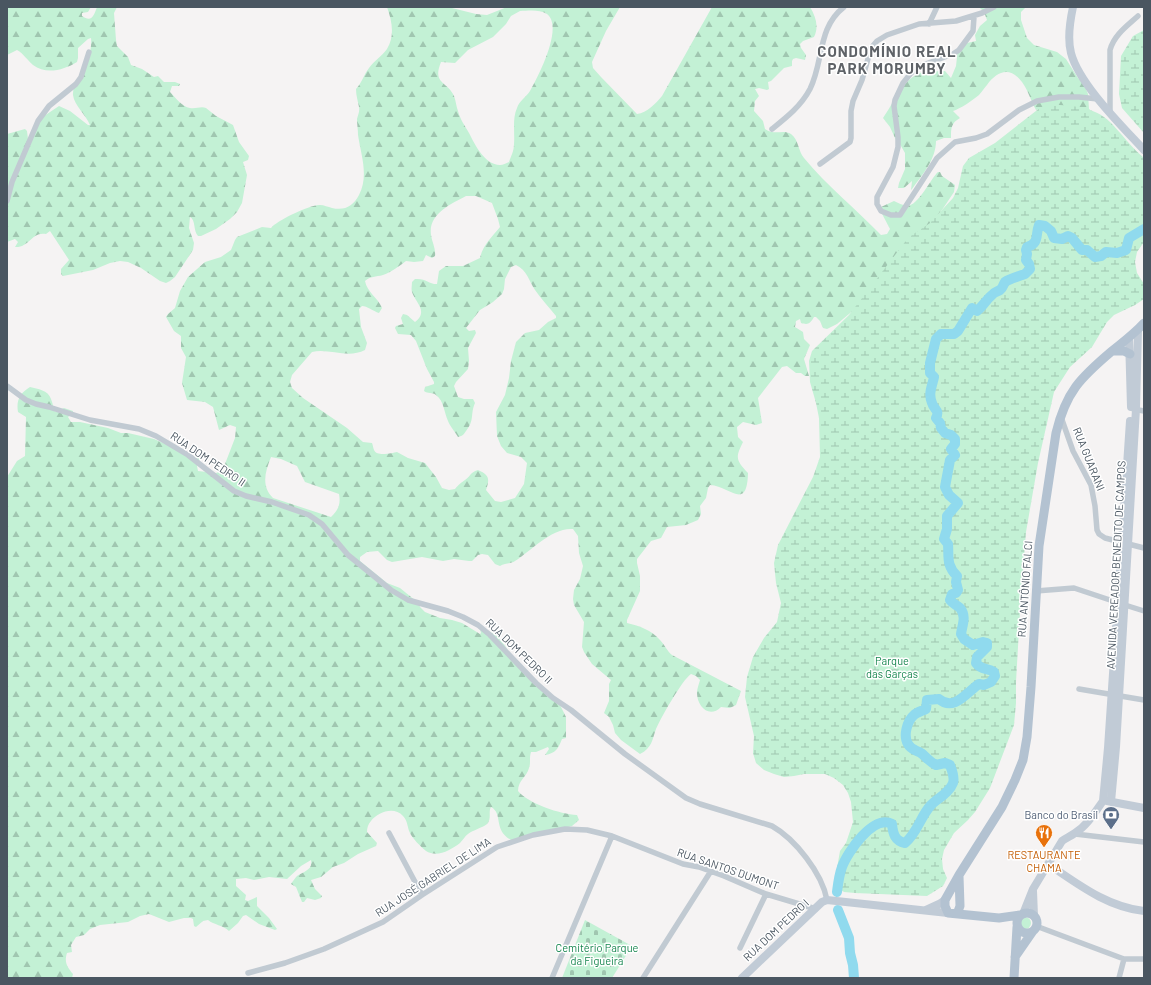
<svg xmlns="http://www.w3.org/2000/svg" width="1151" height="985" font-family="Barlow,sans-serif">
  <defs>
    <pattern id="forest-firs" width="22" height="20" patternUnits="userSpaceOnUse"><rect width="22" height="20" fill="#c3f1d5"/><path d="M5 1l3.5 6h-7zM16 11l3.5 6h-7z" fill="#a0c6b0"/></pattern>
    <pattern id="wetland-marsh" width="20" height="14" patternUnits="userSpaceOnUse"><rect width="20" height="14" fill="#c3f1d5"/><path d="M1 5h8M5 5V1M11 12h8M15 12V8" fill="none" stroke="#a0c6b0"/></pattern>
    <pattern id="cemetery-stones" width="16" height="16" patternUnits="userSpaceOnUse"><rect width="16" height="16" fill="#c3f1d5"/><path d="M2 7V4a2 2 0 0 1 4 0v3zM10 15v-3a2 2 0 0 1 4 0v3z" fill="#a0c6b0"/></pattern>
    <pattern id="park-tufts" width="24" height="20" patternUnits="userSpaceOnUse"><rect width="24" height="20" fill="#c3f1d5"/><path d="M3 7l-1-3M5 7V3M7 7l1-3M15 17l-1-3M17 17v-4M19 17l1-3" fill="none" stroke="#a0c6b0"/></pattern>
  </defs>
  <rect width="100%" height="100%" fill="#f5f3f3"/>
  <path fill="url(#forest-firs)" fill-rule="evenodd" d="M7,7H91L88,12L82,13V16C92,23 94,15 97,7H117L114,13L116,40L117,46L128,57L131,65L142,69L154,77L158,76L164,82H175L180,84L179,86H172L170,92C175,97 182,107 190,108C196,109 201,106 206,108L216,116L233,125L239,142L249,156L248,160L243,162L247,175L242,203L237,212L230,219L216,229L201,236H198C193,231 196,220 190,217L189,228L194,243L193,250L175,277L170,281L166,283L160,281L141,268L128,262L120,261L110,263L93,270L63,276L61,274V269L69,260L50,231L46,234C32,231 29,248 15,247L18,242L15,239L7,242V134L25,129L27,131L28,139L44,116L59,106L70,111L88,125H90C86,115 74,105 73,95C72,85 83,75 86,66C89,58 92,47 91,38L88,39L78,48V58L77,62C64,70 46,75 33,65C27,60 24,54 17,50L7,55Z
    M387,7L452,8L476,14L487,15L507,7H620L606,31L592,62L593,68L601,77L637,114C647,113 656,103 662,96L712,7H810C816,17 819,27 814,37L803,41L800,44L801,48L806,55L805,60L796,58L793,59L792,61V66L784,68L771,81L768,82L769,89L767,90L759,88L755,89L759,96L755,101L754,111L763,121L765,129C775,136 783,129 791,134C799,140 798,151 804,158C827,186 856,209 881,235L887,234L890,229L880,210L881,207L894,201C898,203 903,205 906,206C918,207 931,178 938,172H940L942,176L955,185L954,192L942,210L867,299L837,324L827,329L823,328L820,321L816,317H814C810,324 808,325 801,323L800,319L796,321L795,327L803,332L804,339L810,345L804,359L809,376H805L801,373H796L787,366L782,367L758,398L762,423L756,425L743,422L737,427L738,437L743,442C735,458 736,460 748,473C747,512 730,486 710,485L708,488L706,498L700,506L701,514L698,520L686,525L667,527L661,538L651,541L637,559V563L640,576V591L627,620V623C640,626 651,630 660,640C665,645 667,651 672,655L741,691L736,705L730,708L721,707C709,719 697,706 697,693C697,688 699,684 700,680L696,676L691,674C682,680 661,718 656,729C652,740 652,748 640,754L621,740L615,733L613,725L609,717L604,713L609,701V684L611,680L592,664L584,652L582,647L584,622L574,605L573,599L574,590L580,579L583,566L579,553L578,536L573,529C552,527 531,551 515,561C511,564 505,563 500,566L495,564L488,555L482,554L478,555L472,561H469L454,559L443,561L422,557L392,562L387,560L378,551L367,552L360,557V561L387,583L400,588L416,601L420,607L425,612L440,618L452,620L462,623L480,634L481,633L480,629C496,630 505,645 513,658L558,701L566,717V738L562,739C558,749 556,753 545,755L549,749L548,747L536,752H531C529,758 531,763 529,768C527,777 518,780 518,791C529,804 560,814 577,815L579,820L572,826L513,841C492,831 504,814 491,807C488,812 492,818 487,824C482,828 473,830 468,834C465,836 463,840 460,843C451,850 437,858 426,851C421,847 412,838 410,833C407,827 408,821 403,816C394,806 378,812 371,821C368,824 367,828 367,832L377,843L376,846L358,854L344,863L333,867L321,877L311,880L315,889L322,896L321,898L315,900L307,898L304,902H302L296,887L291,884C293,881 295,878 297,876C304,871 313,870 311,860L301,866L287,879L269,877L254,880L246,878L236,879V886L246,895L245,900L248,901L257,897V906L269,918L277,929L275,930L259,924L246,915L243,916L238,923L229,931C223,925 214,925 208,920L203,921L196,927L194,926L193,919L191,918H184L169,922L149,914L140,916L128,922L100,925L90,929L84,935L76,937L71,945L72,952L67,953C64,962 67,967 73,974L72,978H7V477L17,461L25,456L26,417L18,412C16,400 20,393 30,387C38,389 48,390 51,399C53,404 53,407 55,412L64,408L73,411V413L68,417L71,422H80L108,428L121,433H128L154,439L200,459L197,466L198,471L216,473L226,470L225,464L235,438L236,427L230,425L219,430L213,407L205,402L187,400L182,383L186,357L181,348V336L174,331L166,317L168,314L175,308L180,291L188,277L205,262L221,257L231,250L235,240L237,237L262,227L271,228C276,221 311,204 320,205C324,205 328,207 332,208C345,211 353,206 359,195C369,176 361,155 358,135C358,130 357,124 357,119C358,115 360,111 359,107C358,101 356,96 356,89C362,83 364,74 369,68C374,61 382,56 387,49C395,36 392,21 387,7ZM520,11C528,11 539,9 547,14C564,27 538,77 530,91C526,97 519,101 517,108C512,119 515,133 514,144C514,151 511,156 509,162C506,163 503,165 500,165C485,165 475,145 469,133C465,126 460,119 458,111C456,106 456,101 454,96C447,81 432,84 441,62L455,63L468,50L493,37L506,24L511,16ZM466,196H476L492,203L498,219L500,227C491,238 483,245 480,258L463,266H446L439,271L437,284C428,284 426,278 415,279L412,282C412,285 411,289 412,292C415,302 429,311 415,322L407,315L403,314L401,318L403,324L396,326L395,328L398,334L411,335L416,341L427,369L434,382V384L425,387L424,391C428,394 432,392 436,395C444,401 444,412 448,421C450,426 455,432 458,437C463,436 464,434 466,431C475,420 470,414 475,403L473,399H464L458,397L454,386L456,382L468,369L469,361L468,348L476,333L475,330L469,331L466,328L480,310L493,302L502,294L504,289L505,279L511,267L516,265C527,270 529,281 535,290C541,299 549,307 556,316V318L548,322L539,330L525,333L516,342L511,361L509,378L505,395L496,412L497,436L501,446L507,453L521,457L527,463L524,484L515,498L501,502L495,501L486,490C490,478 489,475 478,470C469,473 472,475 465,480C461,483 459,484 455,489L449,490L442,488L436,477L425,463L408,458L397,452C392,453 377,457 374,450C373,448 373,445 372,443L363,442L347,428L303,398L292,388L290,382L292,375L312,352C329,348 348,359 365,350L367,343L361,327L359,309L362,306C367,306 373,311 379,313L382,308C378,298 367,292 365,281C370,276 376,277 383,275C392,272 399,266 406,261L414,262L423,261L426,255L432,258L435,256C436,249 432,242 431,235C428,214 451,204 466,196ZM271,457L281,459L297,466L305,482L339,494C341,505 338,510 331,517L273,498C261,486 265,472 271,457Z
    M979,7H1026L1021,12V20L1027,38L1034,45L1057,52L1066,59L1078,78L1084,84L1088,94L1089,109L1116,133L1040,109L1036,110C1031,101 1028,90 1022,82C1010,66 997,71 987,85C984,88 982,92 979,95C973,100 960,109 953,111L960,118C951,123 951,128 951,138H944L936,141C936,159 923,174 912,189L911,190L912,181L904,188H898L899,183L905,169V153L901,146L895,138L890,127L883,118C894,103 901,81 920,73C927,70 937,72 945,71L951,78L956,66L958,48L967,43L976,41L975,35L980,26L987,20L984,12Z"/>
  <path fill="url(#wetland-marsh)" d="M1144,30V133L1122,108L1119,94L1121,56L1133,36Z
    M1052,105C1072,105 1095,107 1110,122C1122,134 1131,147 1144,158V242L1137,252L1135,262L1137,273L1144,284V299L1135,305L1114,315L1107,322L1092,347L1070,367L1054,392L1038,463L1026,532L1021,594L1016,682V703L1014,725L990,788L975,812L968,820L954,833L944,850L942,859L943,869L947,878L943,886L927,896L855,893L844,892L834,885L840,851L846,843L853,822L851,802L848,793L843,785L834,778L825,774H804L794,776L784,777L774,774L764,770L756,763L753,753L754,736L745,697L747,677L753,657L764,638L777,622L781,603L776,583L774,563L778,545L813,477L820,457L819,418L816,403L810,382L809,361L812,351L849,315L905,242L912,235L930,223L953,198L958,188L963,166L969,158L995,143L1041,107Z"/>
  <path fill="url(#cemetery-stones)" d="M585,920L632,946L612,978H562Z"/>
  <path fill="url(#park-tufts)" d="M1019 923a6 6 0 1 1 12 0a6 6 0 1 1-12 0Z"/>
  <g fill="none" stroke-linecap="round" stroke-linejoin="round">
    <path stroke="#90daee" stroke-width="10" d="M837,892C838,884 839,875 842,867C847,853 873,814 892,824C893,834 895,841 905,843C918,832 920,817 931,805C937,799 950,792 953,783C955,777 952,771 950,765L945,763L936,765C930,762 926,757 921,753C916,750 911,750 908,744C903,736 907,721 914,715C917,712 922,711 926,709L927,700L939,699C954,712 967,692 979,684L984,685L991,682L995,676L994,672C987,668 981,670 976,663L977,657L987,647V643L983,642L973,645L964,639L961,634C962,626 967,616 960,608C957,605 953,604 950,600L952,594L956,593L958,590L956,582L957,576C946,565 949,557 948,544L944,539L947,529V516L958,503L949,495L945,487L950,460L955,455L951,449L955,444V439L951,435L945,433L941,428L940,423L936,418C940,410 934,410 932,403C928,393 932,387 934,377L930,373V363L936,339L941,334H954L958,331L972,308L977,311C983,306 986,300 992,295C994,292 997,292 1000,290C1003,288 1003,285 1005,282C1008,280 1022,275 1025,274L1030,269L1029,264L1026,260L1027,254L1026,250L1027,247C1040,243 1035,235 1039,225L1045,226L1051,231L1054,238L1062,239L1068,236L1072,238L1082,250H1087L1095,257L1101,256L1106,252L1117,253L1126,250L1129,238L1144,229
      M838,910L849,938L850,953L853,965L854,978"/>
    <path stroke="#c1cad2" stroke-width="5.5" d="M974,17L973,31L959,50L953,54L920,66L911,73L903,83L895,100L894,106L898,137V147L893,167L877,197V204L881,211L891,215H900L937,158L955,142L976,138L987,134L1019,110L1037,101L1059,97H1079L1098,99
      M929,24L937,7
      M1110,113V50C1114,35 1127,26 1138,16
      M772,129C787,117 801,106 810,89C824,61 817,28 844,7
      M820,164L850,142L851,138V111L853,101L862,80L871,48L877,41L887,35L919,24L956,21L982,13L994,7
      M7,201L12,182L38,121L49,106L76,84L81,77L89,52
      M7,386L26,400L36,404L49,407L90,420L139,429L156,436L188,455L234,491L246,496L272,502L309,515L322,524L348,555L391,590L408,600L448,611L463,617L478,625L490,635L536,683L553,698L571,710L625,754L686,798L700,804L772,826C795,839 822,873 827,900
      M1133,409L1144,411
      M1061,417L1073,451L1091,485L1095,506L1097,530L1099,534L1105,538L1144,548
      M1036,591L1074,588L1119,603
      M1125,605L1144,611
      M1079,689L1144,700
      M389,833L422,895
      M1075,834L1144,842
      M1036,926L1124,959H1144
      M740,948L766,894
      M248,973L285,963L324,949L383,922L422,895L497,847L533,835L565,829L587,830L612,836L683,864L699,867L724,876L766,894L816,909
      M552,978L612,836
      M643,978L711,871
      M1119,978L1124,959"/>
    <path stroke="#c1cbd6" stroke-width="8" d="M1073,7C1070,21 1067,38 1071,53C1079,84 1122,126 1144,150
      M1129,338L1131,407
      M1103,801L1108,748L1130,421
      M1107,801L1144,808
      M1111,802L1116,747L1136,409L1138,330
      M1048,864C1078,884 1107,907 1144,911
      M1033,891L1034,916
      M926,910L939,904L945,900
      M1023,914L1033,889L1062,841C1066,838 1071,836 1075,833C1087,826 1095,812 1103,801
      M742,978L822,902L827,900L948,913"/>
    <path stroke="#b3c2d1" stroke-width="9" d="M1113,351H1124L1130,354
      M1017 923a10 10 0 1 1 20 0a10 10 0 1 1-20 0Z
      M957,914L960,906L959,876
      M1020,915L999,918L948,913L945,906V900L959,875L1002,807L1015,780L1023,760L1027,737L1031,687L1039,546L1056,433C1066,392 1080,378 1112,351C1123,342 1134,334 1144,323
      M1015,957L1033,931
      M1014,978L1017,927"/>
  </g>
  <defs>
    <symbol id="bank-pin" viewBox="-11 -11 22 30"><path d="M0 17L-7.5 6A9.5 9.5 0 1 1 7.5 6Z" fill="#5c6f8a" stroke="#fff"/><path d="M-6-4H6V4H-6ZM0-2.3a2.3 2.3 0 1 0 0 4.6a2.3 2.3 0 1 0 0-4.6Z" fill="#fff"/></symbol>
    <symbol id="restaurant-pin" viewBox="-11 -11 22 30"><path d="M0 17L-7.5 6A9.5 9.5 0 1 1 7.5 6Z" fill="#e8710a" stroke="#fff"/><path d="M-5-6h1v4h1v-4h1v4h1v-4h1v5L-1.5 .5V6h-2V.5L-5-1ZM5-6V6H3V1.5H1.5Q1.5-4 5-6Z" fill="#fff"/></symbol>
  </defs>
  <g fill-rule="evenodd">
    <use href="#bank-pin" x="1101" y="805" width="20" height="27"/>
    <use href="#restaurant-pin" x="1034" y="823" width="20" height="27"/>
  </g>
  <g text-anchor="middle" stroke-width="3" stroke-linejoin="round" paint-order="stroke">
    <g font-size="11" fill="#4a5661" stroke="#fff">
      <text transform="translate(208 459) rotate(34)" y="4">RUA DOM PEDRO II</text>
      <text transform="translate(1089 459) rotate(68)" y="4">RUA GUARANI</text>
      <text transform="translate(1116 565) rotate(-87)" y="4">AVENIDA VEREADOR BENEDITO DE CAMPOS</text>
      <text transform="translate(1025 589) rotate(-86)" y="4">RUA ANTÔNIO FALCI</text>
      <text transform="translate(519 651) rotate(44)" y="4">RUA DOM PEDRO II</text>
      <text transform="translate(728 869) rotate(19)" y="4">RUA SANTOS DUMONT</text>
      <text transform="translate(433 877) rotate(-33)" y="4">RUA JOSÉ GABRIEL DE LIMA</text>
      <text transform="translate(776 930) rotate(-43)" y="4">RUA DOM PEDRO I</text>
    </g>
    <g font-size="11" fill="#17864f" stroke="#fff">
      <text x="892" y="665">Parque<tspan x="892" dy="13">das Garças</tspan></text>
      <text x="597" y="952">Cemitério Parque<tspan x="597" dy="13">da Figueira</tspan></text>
    </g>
    <g font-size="11" fill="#4e5e75" stroke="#fff" text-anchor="end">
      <text x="1098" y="819">Banco do Brasil</text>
    </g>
    <g font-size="11" fill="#c56008" stroke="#fff">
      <text x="1044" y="859">RESTAURANTE<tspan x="1044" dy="13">CHAMA</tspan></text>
    </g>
    <g font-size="15" font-weight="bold" letter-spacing="1" fill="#5f6368" stroke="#fff">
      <text x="887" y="57">CONDOMÍNIO REAL<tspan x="887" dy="17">PARK MORUMBY</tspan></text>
    </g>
  </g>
  <rect width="1151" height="985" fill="none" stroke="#4a5661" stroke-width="16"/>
</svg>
